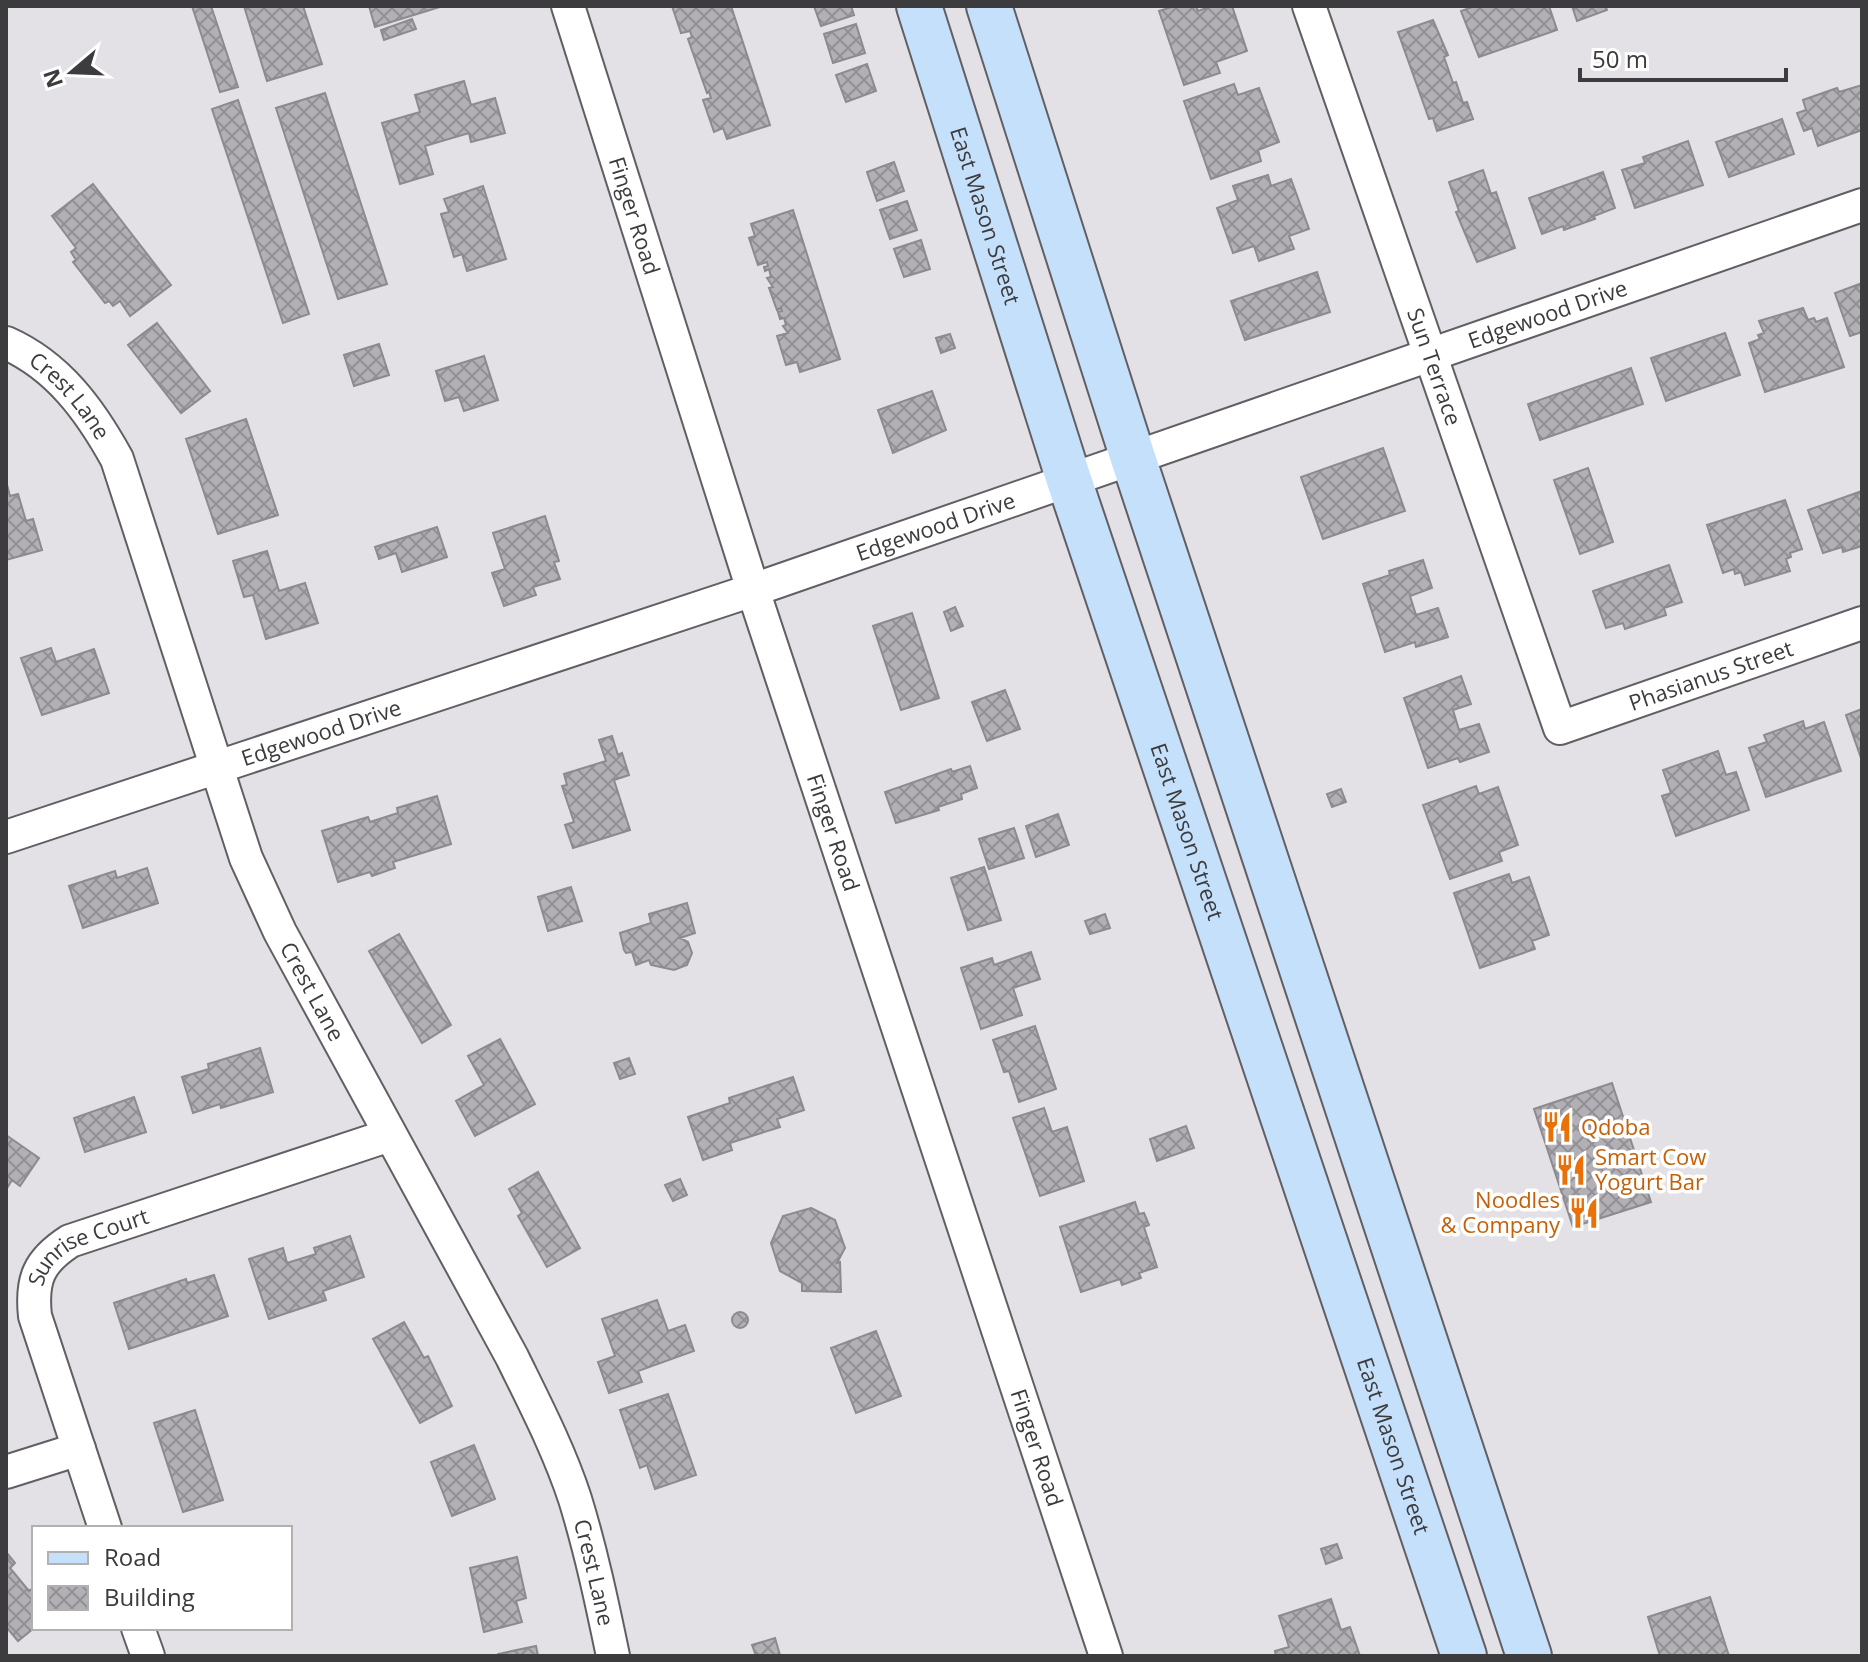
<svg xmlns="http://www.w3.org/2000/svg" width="1868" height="1662" font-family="'Open Sans',sans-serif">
  <defs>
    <pattern id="building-cross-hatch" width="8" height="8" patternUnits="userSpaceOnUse" patternTransform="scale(2)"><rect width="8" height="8" fill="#b2b0b5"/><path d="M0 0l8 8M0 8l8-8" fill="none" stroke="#929094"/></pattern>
  </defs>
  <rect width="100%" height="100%" fill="#e3e0e6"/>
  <path fill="url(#building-cross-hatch)" stroke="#8c8a8f" stroke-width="2" d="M192,6H211L238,87L220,92Z
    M244,6H303L322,64L267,81Z
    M369,6H443L375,27Z
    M672,6H731L770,125L727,139L723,128L714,132L703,100L711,98L709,92L707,93L688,39L692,37L690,31L681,33Z
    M814,6H851L854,15L821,26Z
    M1175,6H1196L1198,11L1212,6H1232L1247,51L1216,62L1220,73L1184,85L1159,11Z
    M1475,6H1549L1557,30L1479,57L1461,11Z
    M1572,6H1605L1607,10L1577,21Z
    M412,19L416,29L384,40L381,30Z
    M1433,20L1448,55L1444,57L1453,83L1456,82L1463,103L1467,102L1473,119L1437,131L1433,118L1429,119L1398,32Z
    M856,24L865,53L833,63L824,34Z
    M867,64L876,91L846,102L836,75Z
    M464,81L471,105L495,98L505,133L471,142L469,133L425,146L433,174L400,184L382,123L420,112L415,95Z
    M1234,84L1238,95L1259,88L1279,142L1258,150L1261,161L1211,179L1184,101Z
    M1862,85V130L1818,146L1812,128L1804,131L1797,113L1806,110L1803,100L1837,88L1839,92Z
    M325,93L387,284L338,299L276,108Z
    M238,100L309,314L283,323L212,109Z
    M1782,119L1794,154L1729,177L1716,142Z
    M1688,141L1703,185L1635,208L1622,170L1645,163L1643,157Z
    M894,162L904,191L877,201L867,172Z
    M1483,170L1491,194L1496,192L1515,248L1477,262L1456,212L1459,211L1449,182Z
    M1603,172L1615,208L1594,216L1595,219L1564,230L1563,226L1542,234L1529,198Z
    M1268,175L1271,186L1291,179L1309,229L1289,236L1294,249L1259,261L1254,246L1233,253L1217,208L1238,200L1233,186Z
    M93,184L171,285L130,316L120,301L113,306L109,301L105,303L73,262L76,260L71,252L76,248L52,216Z
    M483,186L506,259L467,271L462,254L454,257L441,214L449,212L444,199Z
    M907,201L917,230L890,239L880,210Z
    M793,210L840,359L800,372L797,362L786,365L777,336L788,333L783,326L786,325L784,318L780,319L778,312L782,311L781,308L777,310L769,288L773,287L767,278L771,277L769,269L765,271L764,267L768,266L767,262L758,265L749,238L755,236L751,224Z
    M921,240L930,269L904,277L894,249Z
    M1317,272L1330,312L1245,340L1231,301Z
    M1862,283V332L1850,336L1835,293Z
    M1803,308L1808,320L1814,318L1816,322L1827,318L1844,367L1765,392L1749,343L1760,339L1758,335L1764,333L1759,321Z
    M157,323L210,391L181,413L128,345Z
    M1725,333L1740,375L1666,401L1651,358Z
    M950,334L955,348L941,353L936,338Z
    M379,344L389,375L354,386L344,355Z
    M484,356L498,400L464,411L459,397L445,401L436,371Z
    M1631,368L1643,404L1540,440L1528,404Z
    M932,391L946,430L893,453L878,410Z
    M246,419L278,515L218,534L186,439Z
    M1383,448L1405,511L1323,539L1301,477Z
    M1588,468L1613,542L1580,554L1554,480Z
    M6,481L10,496L18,494L26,521L33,519L42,550L6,560Z
    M1862,491V546L1843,552L1842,547L1823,553L1808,510Z
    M1785,500L1802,549L1790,553L1791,557L1786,559L1790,571L1745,585L1741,572L1735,574L1734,569L1723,573L1707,525Z
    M545,516L559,561L554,562L560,579L533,587L536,595L504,606L492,573L505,569L493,533Z
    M437,527L447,557L402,572L396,553L379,559L375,547Z
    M267,551L279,591L305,583L318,623L266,639L253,595L244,597L233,561Z
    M1423,560L1432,588L1410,596L1416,615L1438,608L1448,637L1416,647L1415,642L1385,652L1363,584L1390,575L1389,571Z
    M1669,565L1682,602L1664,608L1666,615L1625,629L1623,623L1606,628L1593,591Z
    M955,607L963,626L951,631L944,612Z
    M912,613L939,698L901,710L873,626Z
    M51,648L56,662L94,649L109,693L42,715L21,658Z
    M1461,676L1471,704L1453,710L1459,730L1479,724L1489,752L1460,762L1458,758L1428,768L1404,698Z
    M1005,690L1020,729L987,741L972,702Z
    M1862,709V761L1846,715Z
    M1803,721L1805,729L1824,722L1841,771L1766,797L1749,748L1767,742L1764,735Z
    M612,736L618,755L622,753L629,775L614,780L630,830L573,848L565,825L574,822L562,786L567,785L564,774L606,761L599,740Z
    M1718,751L1726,775L1736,772L1749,810L1676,836L1662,796L1671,793L1663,770Z
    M970,766L977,788L961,794L962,799L938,807L939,810L896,823L885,792L951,769L952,772Z
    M1476,786L1479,794L1498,787L1518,845L1499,852L1502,861L1450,879L1423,805Z
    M1341,789L1346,802L1332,807L1327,794Z
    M437,796L451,844L393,862L395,868L372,876L370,872L338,882L322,831L368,817L370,822L398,813L397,808Z
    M1058,814L1069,845L1036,857L1026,826Z
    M1014,828L1024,858L989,869L979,839Z
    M984,867L1001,920L968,930L951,878Z
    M147,868L158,903L83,928L69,886L115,871L117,878Z
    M1509,874L1512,883L1529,877L1549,935L1532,941L1535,949L1480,968L1454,893Z
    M571,887L582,921L548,931L538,897Z
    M687,903L695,933L680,938L688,942L692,953L687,965L674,970L651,965L649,960L636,965L632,952L626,953L624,950L620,933L651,923L649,914Z
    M1105,914L1110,928L1090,934L1085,921Z
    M399,934L451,1025L422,1043L369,951Z
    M1031,952L1040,979L1013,988L1022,1015L981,1029L961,968L992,958L994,965Z
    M1035,1026L1056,1089L1019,1102L1009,1071L1004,1072L993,1040Z
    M500,1039L535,1104L475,1136L456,1101L484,1085L468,1056Z
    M260,1048L273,1092L221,1108L220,1104L193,1113L182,1077L209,1069L208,1064Z
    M629,1058L635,1074L620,1079L614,1063Z
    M793,1077L804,1110L777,1119L780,1127L730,1143L732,1150L703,1160L688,1117L730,1103L729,1098Z
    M1612,1083L1651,1202L1573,1227L1534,1109Z
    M134,1097L146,1132L85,1152L74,1118Z
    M1044,1108L1052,1132L1067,1127L1084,1181L1040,1196L1013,1118Z
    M1186,1126L1194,1148L1157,1161L1150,1139Z
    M6,1135L39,1158L20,1186L12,1180L6,1190Z
    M538,1172L580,1248L547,1267L518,1216L522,1213L509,1189Z
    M680,1179L687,1195L673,1201L665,1185Z
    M1135,1202L1139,1214L1144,1213L1149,1225L1144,1227L1157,1267L1139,1273L1141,1278L1122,1285L1120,1279L1081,1292L1060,1227Z
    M811,1208L835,1220L845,1248L837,1263L840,1262L841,1292L802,1291V1283L780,1271L771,1243L783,1216Z
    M350,1236L364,1277L323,1291L326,1300L269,1319L249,1259L283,1248L287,1263L316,1254L314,1248Z
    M214,1275L228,1316L129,1349L114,1303L186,1279L187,1283Z
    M657,1300L668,1331L685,1325L694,1351L638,1371L642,1382L609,1393L598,1362L615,1356L602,1319Z
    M732 1320a8 8 0 1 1 16 0a8 8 0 1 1-16 0Z
    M404,1322L424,1358L428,1356L452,1406L420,1423L373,1339Z
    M876,1331L901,1396L856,1413L831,1348Z
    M668,1394L696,1475L655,1489L647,1465L640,1468L620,1410Z
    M195,1410L223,1500L183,1512L154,1423Z
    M474,1445L495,1499L452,1516L431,1462Z
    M1337,1544L1342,1558L1326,1564L1321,1549Z
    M6,1552L15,1563L10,1568L29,1591L34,1587V1628L18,1641L8,1629L6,1630Z
    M517,1557L526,1598L516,1601L522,1622L484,1632L470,1568Z
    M1710,1597L1729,1656H1660L1648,1617Z
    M1331,1599L1341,1630L1350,1627L1360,1656H1276L1275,1651L1289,1647L1279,1616Z
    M775,1638L780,1655L756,1656L752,1645Z
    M536,1646L538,1656H498V1654Z"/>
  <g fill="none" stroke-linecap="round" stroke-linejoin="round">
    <defs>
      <g id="minor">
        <path id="s1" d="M568,6L753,590L1106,1656"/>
        <path id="s2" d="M1309,6L1560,728L1862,623"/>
        <path id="s3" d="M6,343C58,366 90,410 117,459L246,858L280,932L512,1357C535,1404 559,1450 575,1499C591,1551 602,1603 613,1656"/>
        <path id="s4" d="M6,837L753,590L1862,205"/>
        <path d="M6,1472L79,1449"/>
        <path id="s5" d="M105,1528L35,1316C31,1279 39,1261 70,1241L390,1135"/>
        <path d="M138,1628L148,1656"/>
      </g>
      <g id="secondary">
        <path id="s6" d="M919,6L1069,480L1464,1656"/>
        <path d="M989,6L1133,458L1529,1656"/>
      </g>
    </defs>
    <use href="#minor" stroke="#615f64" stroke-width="36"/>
    <use href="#secondary" stroke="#615f64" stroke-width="48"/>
    <use href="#minor" stroke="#fff" stroke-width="32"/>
    <use href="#secondary" stroke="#c4e0fa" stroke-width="44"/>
  </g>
  <defs>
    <symbol id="restaurant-bare" viewBox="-9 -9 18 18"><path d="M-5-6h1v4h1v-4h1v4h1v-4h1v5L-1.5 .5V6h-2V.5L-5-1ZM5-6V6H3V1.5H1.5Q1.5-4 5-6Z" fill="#e8710a" stroke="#fff" stroke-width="2.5" paint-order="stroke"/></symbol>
  </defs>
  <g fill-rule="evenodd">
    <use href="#restaurant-bare" x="1535" y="1105" width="44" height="44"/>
    <use href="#restaurant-bare" x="1549" y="1148" width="44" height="44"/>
    <use href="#restaurant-bare" x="1562" y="1191" width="44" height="44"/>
  </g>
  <g text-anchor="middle" stroke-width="7" stroke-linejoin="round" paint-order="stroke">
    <g font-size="22" fill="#3c3b3d" stroke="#fff">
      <text dy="8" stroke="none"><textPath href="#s1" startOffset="220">Finger Road</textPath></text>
      <text dy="8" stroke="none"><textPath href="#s6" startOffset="220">East Mason Street</textPath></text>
      <text dy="8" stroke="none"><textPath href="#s4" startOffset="1628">Edgewood Drive</textPath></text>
      <text dy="8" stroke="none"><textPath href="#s2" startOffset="382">Sun Terrace</textPath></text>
      <text dy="8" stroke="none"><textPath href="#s3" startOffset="84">Crest Lane</textPath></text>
      <text dy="8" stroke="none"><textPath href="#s4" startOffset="980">Edgewood Drive</textPath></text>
      <text dy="8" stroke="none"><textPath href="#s2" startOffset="924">Phasianus Street</textPath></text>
      <text dy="8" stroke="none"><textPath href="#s4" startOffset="332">Edgewood Drive</textPath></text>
      <text dy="8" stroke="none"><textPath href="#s1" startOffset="868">Finger Road</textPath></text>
      <text dy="8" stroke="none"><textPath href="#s6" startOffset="868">East Mason Street</textPath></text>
      <text dy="8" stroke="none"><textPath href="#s3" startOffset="732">Crest Lane</textPath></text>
      <text dy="8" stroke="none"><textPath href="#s5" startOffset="324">Sunrise Court</textPath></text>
      <text dy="8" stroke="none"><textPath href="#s1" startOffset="1516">Finger Road</textPath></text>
      <text dy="8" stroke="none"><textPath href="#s6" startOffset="1516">East Mason Street</textPath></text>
      <text dy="8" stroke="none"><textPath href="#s3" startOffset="1380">Crest Lane</textPath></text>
    </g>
    <g font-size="22" fill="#c56008" stroke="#fff" text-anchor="start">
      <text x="1581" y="1135">Qdoba</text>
      <text x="1595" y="1165">Smart Cow<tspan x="1595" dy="25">Yogurt Bar</tspan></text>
      <text x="1560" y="1208" text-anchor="end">Noodles<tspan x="1560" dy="25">&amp; Company</tspan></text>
    </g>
  </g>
  <rect width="1868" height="1662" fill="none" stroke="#3c3b3d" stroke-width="16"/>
  <rect x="32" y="1526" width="260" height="104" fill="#ffffff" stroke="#b1b1b1" stroke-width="2"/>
  <rect x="48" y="1552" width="40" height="12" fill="#c4e0fa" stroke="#b1b1b1" stroke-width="2"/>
  <text x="104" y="1566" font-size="24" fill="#3c3b3d">Road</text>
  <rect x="48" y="1586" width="40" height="24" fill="url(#building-cross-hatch)" stroke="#b1b1b1" stroke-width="2"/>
  <text x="104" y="1606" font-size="24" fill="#3c3b3d">Building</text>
  <g transform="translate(72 72) rotate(251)" stroke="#ffffff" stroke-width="6" paint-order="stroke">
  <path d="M0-6L14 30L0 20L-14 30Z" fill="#3c3b3d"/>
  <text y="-12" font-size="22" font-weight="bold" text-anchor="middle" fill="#3c3b3d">N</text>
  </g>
  <path d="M1580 68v12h206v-12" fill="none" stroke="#3c3b3d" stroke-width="4"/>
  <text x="1592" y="68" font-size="24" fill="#3c3b3d" stroke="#ffffff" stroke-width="6" paint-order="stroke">50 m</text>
</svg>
